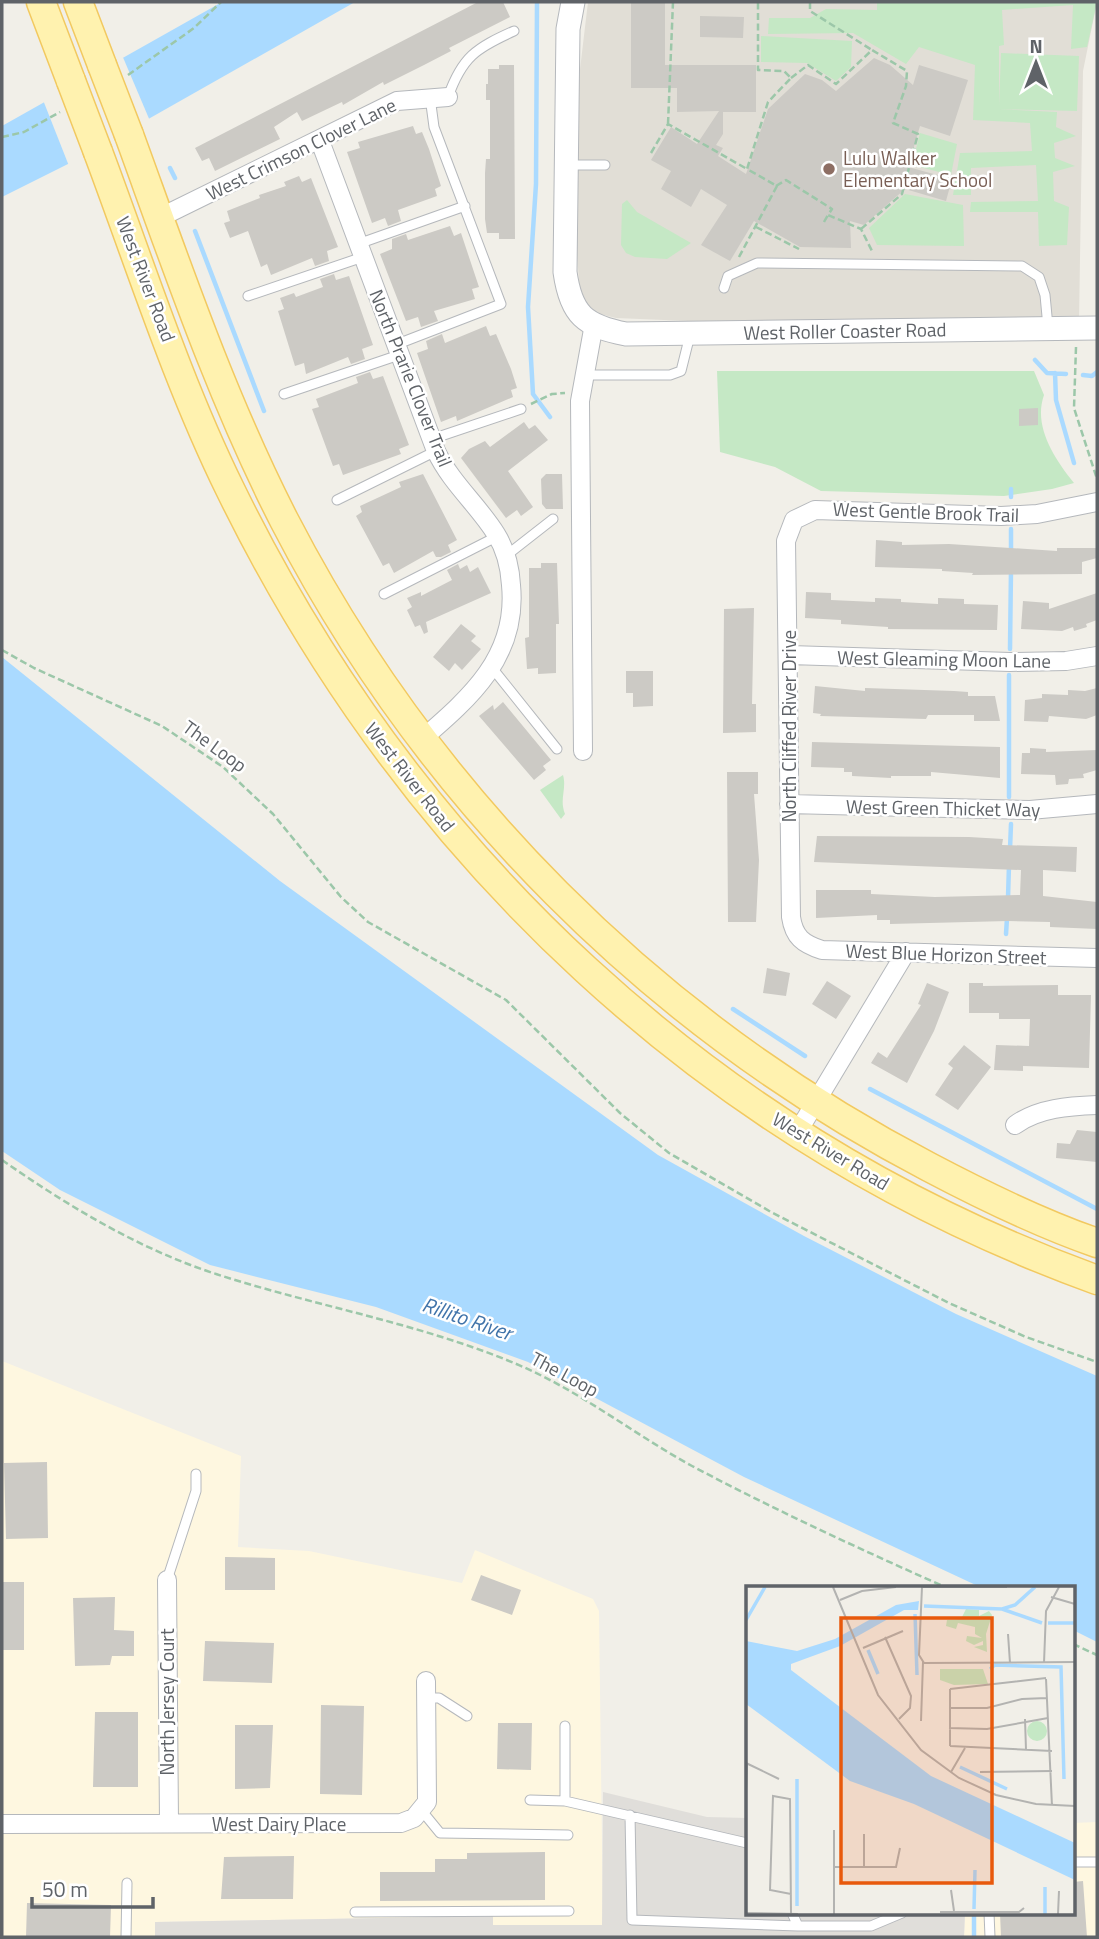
<svg xmlns="http://www.w3.org/2000/svg" width="1099" height="1939" font-family="'Titillium Web',sans-serif">
  <rect width="100%" height="100%" fill="#f1efe8"/>
  <path fill="#fef7e0" d="M2,1361L241,1456L238,1547L309,1551L462,1583L475,1550L593,1599L599,1611L603,1925H493L492,1916L155,1922V1937H2Z
    M1097,1822V1937H964L965,1913H1073V1823Z"/>
  <path fill="#e0deda" d="M603,1792L707,1817L747,1818V1913H965L964,1937H155V1922L493,1916V1925H602Z"/>
  <path fill="#e1ded6" d="M588,2H1097L1083,71L1079,321H688L616,318L596,313L580,298L577,252L578,86Z"/>
  <path fill="#c5e8c5" d="M877,2H1097L1087,47L1071,49L1073,5L1002,10L1004,45L999,46V105L1001,53L1079,56L1077,111L999,109L1057,112L1056,127L1076,136L1054,143L1055,158L1075,166L1053,172L1054,201L1069,207L1067,245L1039,246L1038,212H970L971,202L1038,201L1036,165L971,168V195H953L960,153L1032,151L1030,123L973,120L975,65L919,47L906,64L853,33L768,34L769,18H810L826,9L877,10Z
    M761,36L852,41L851,67L836,81L807,63L761,62Z
    M920,133L957,144L951,175L912,165Z
    M905,194L963,205L964,246L877,245L869,228Z
    M627,200L637,212L691,243L667,259L635,257L626,253L621,245L622,204Z
    M717,371H1034L1044,395C1033,426 1054,458 1074,483L1052,489L1004,496L821,491L775,467L720,452Z
    M563,775C567,789 559,799 565,814L561,819L540,790Z"/>
  <path fill="#aadaff" d="M222,2H355L76,160L2,197V126Z
    M2,657L280,881L658,1155L804,1236L956,1314L1097,1376V1642L1073,1630V1587H980L744,1477L528,1362L376,1307L210,1265L60,1190L2,1151Z"/>
  <path fill="#f1efe8" d="M122,55L150,121L69,166L43,100Z"/>
  <g fill="none" stroke-linecap="round" stroke-linejoin="round">
    <path stroke="#aadaff" stroke-width="4.5" d="M537,2L536,184L528,307L533,394L550,417
      M170,168L175,178
      M195,231L264,411
      M1035,360L1047,373L1066,374
      M1055,373L1056,400L1074,463
      M1083,375L1092,376L1097,372
      M1011,497V489
      M1011,553V529
      M1010,649L1011,569
      M1009,675V797
      M1010,849L1011,824
      M1008,898L1009,865
      M1006,934L1007,918
      M733,1009L805,1056
      M870,1089L1097,1209
      M974,1937V1913"/>
  </g>
  <path fill="#cccac5" d="M478,2H503L510,17L449,48L451,51L424,65L384,85L383,82L343,105L342,102L302,121L297,112L274,127L280,139L215,171L209,158L202,161L195,148Z
    M631,2H665V65H756V112H723V134L716,145L723,148L718,156L746,174L768,109L805,74L822,80L836,91L874,58L890,65L913,85L919,65L968,80L950,136L920,126L908,167L952,179L946,201L905,189L864,225L850,221L851,248L800,247L754,221L730,261L701,245L727,205L701,189L691,207L661,189L671,171L651,160L671,127L697,144L719,111L677,112V88H631Z
    M700,16L744,17L743,38L700,37Z
    M499,65H514L515,239H499V233H487L485,219V173L486,159H490V100H486V84H488V69H499Z
    M413,126L416,134L422,132L429,149L441,186L435,189L437,196L398,210L401,221L388,226L385,218L372,223L347,152L360,148L358,142Z
    M299,176L302,182L311,178L338,247L327,251L329,261L315,266L312,258L271,275L267,264L261,267L248,231L230,238L224,223L230,221L227,211L260,198L259,195L286,186L284,182Z
    M450,226L454,236L461,233L479,287L472,289L475,299L434,311L438,321L421,327L418,317L406,321L380,254L392,249V239L406,234L408,240Z
    M334,274L336,280L349,276L373,345L362,349L365,359L351,364L348,357L306,374L304,363L295,366L278,311L284,309L280,298L294,293L296,297L323,287L320,279Z
    M486,326L490,336L496,334L511,369L517,388L511,390L513,397L457,421L456,416L441,422L417,353L428,349L426,341L442,334L445,343Z
    M370,372L373,379L383,376L409,445L399,449L401,454L343,475L339,464L333,466L312,409L319,407L316,399L358,383L356,377Z
    M1038,408V425L1019,426V409Z
    M524,422L529,429L535,425L548,440L508,471L533,507L521,516L517,510L506,518L461,458L469,449L485,441L490,447Z
    M423,474L457,540L448,545L451,552L441,557H436L433,551L394,573L389,563L383,566L356,516L362,512L360,506L401,487L399,482Z
    M546,474H562L563,509H546L542,504L541,479Z
    M876,540L902,542V545L949,544L1057,551V548H1097V558L1082,562V574L972,575L973,573L942,571V569L875,567Z
    M541,563H557L559,624H556V673L538,674V668L527,669L525,638L529,637V568H541Z
    M458,564L460,569L467,565L470,572L478,567L491,593L426,622L428,632L424,634L420,625L415,627L407,610L412,607L407,598L421,592V596L452,580L447,570Z
    M806,592L831,593V600L875,602V598L901,599V602L938,604V598L964,599V604L998,605L997,630L888,629V627L841,624V620L805,618Z
    M1097,593V620L1086,624L1087,627L1074,631L1073,627L1062,631L1021,629L1023,601L1049,603V609Z
    M754,608L752,704H756V732L723,733L724,609Z
    M461,624L476,636L471,641L481,649L462,670L455,663L449,671L433,657Z
    M626,671H653V706L633,707V693H626Z
    M815,686L865,691V688L954,691L968,692V696H995L1000,721H974V715H928L926,719L820,716L821,714L813,713Z
    M1097,688V715L1086,719L1049,716L1048,722L1024,721L1025,700L1042,698V694L1068,695V690L1085,691Z
    M503,702L551,760L543,766L546,770L534,780L479,716L493,705L494,710Z
    M812,742L1000,747V778L931,772V776H891V778L852,776V772H844V768L811,767Z
    M1030,748L1046,749V752L1097,750V770L1083,774L1084,778L1069,779L1068,784L1056,785L1055,775L1021,774L1022,753H1030Z
    M727,772H758V794H754L759,860L756,922H728Z
    M817,836L969,837L1003,839L1002,845L1077,847L1076,872L1043,870V896L1097,902V929L1050,927V922L1008,921L890,924V920H877V915L816,918V890H871V894L935,897L1020,895L1021,870L814,862Z
    M767,968L790,973L786,996L763,993Z
    M827,981L851,996L836,1019L812,1004Z
    M927,983L949,992L934,1031L907,1083L871,1063L878,1052L887,1058L921,1005L918,1004Z
    M969,983H983V986L1058,985V995H1091L1089,1068L1023,1066V1071L994,1070L996,1045L1029,1046L1030,1019H999V1013H969Z
    M964,1045L991,1067L958,1110L935,1095L953,1068L948,1064Z
    M1077,1130L1097,1132V1162L1056,1158L1057,1143L1070,1144Z
    M47,1462L48,1538L6,1539L4,1463Z
    M225,1557L275,1558V1590H225Z
    M481,1575L521,1590L512,1615L471,1600Z
    M2,1582H24V1650H2Z
    M115,1597L114,1630L134,1631V1656H112L110,1665L75,1666L73,1598Z
    M205,1641L274,1643L272,1683L203,1681Z
    M321,1705L364,1706L362,1795L320,1794Z
    M95,1712H138V1787H93Z
    M498,1723H532L531,1770L497,1769Z
    M235,1725H273L270,1788L235,1789Z
    M545,1852V1900L380,1901V1872H435V1859H467V1853Z
    M294,1856L293,1899H221L224,1857Z
    M1083,1881L1087,1937H1001L1000,1913H1073V1882Z
    M27,1903L111,1905L110,1937H26Z"/>
  <g fill="none" stroke-linecap="round" stroke-linejoin="round">
    <defs>
      <path id="service" d="M448,97C462,57 476,48 514,31
        M569,165H605
        M358,244L465,206
        M724,288L728,276L757,263L1022,266L1039,277L1045,295L1048,327
        M248,296L363,257
        M395,345L501,304L434,127L430,97
        M584,375H670L681,371L690,335
        M284,394L399,355
        M432,439L521,409
        M337,500L436,451
        M507,555L553,519
        M384,594L498,536
        M493,669L557,749
        M167,1580L196,1491V1474
        M426,1698H439L467,1716
        M530,1800L565,1801V1726
        M565,1801L747,1843
        M422,1811L440,1833L568,1835
        M630,1815L632,1920L798,1926
        M1073,1862H1097
        M355,1912L569,1911
        M792,1913L798,1926H871L902,1913
        M989,1913L990,1937
        M126,1937L127,1883"/>
      <path id="minor" d="M320,141L436,451C451,483 478,505 496,534C506,550 510,567 511,585C518,656 471,697 421,740
        M159,218L397,101L448,97
        M1097,502L1037,514L1001,516L815,510L794,520L786,541L791,917C794,937 803,944 822,950L1097,958
        M790,655L1010,662L1066,661L1097,656
        M583,751L580,401L594,324
        M789,804L1030,810L1097,804
        M1015,1125C1038,1108 1070,1106 1097,1105
        M797,1133L906,952
        M167,1580L169,1823
        M2,1824L401,1823L414,1818L427,1802L426,1681"/>
      <path id="tertiary" d="M573,2L568,29L565,272C571,315 585,326 626,334L1097,328"/>
      <path id="primary" d="M41,2L71,81
        M78,2L102,65
        M129,135C176,264 221,397 284,520C427,797 653,1023 929,1167C984,1196 1039,1223 1097,1243
        M98,152C140,264 177,381 230,489C409,856 711,1140 1097,1280"/>
    </defs>
    <use href="#service" stroke="#b5b8bc" stroke-width="11"/>
    <use href="#minor" stroke="#b5b8bc" stroke-width="20"/>
    <use href="#tertiary" stroke="#b5b8bc" stroke-width="25"/>
    <use href="#primary" stroke="#f2c960" stroke-width="31"/>
    <path stroke="#9cc7a9" stroke-width="2.5" stroke-dasharray="7 3.5" stroke-linecap="butt" d="M810,2V11L872,50
      M128,75L194,28L221,2
      M791,78L808,65L836,84L872,50L907,71L906,86L893,123L918,134L902,194L861,229
      M668,124L673,2
      M2,137L24,132L60,112
      M651,153L668,124L747,169
      M776,186L786,180L832,209L828,215L861,229L872,251
      M824,222L828,215
      M756,227L799,249
      M739,257L777,186L747,169L768,102L791,78L784,71L758,70V2
      M1076,347L1074,408L1097,479
      M531,404L552,394L565,393
      M2,650L34,668L162,726L223,767L273,814L341,897L368,922L506,1000L620,1113L669,1153L771,1212L949,1303L1026,1337L1097,1362
      M2,1160C68,1206 139,1249 216,1274C315,1306 418,1323 514,1363C579,1390 632,1433 692,1466C775,1510 860,1549 945,1587
      M1073,1644L1097,1655"/>
    <use href="#service" stroke="#fff" stroke-width="9"/>
    <use href="#minor" stroke="#fff" stroke-width="18"/>
    <use href="#tertiary" stroke="#fff" stroke-width="23"/>
    <use href="#primary" stroke="#fff2af" stroke-width="28"/>
    <defs>
      <path id="primary-bridge" d="M102,65L129,135
        M71,81L98,152"/>
    </defs>
    <use href="#primary-bridge" stroke="#f2c960" stroke-width="31" stroke-linecap="butt"/>
    <use href="#primary-bridge" stroke="#fff2af" stroke-width="28"/>
  </g>
  <circle fill="#8d6e63" stroke="#fff" stroke-width="2.5" cx="829" cy="169" r="7"/>
  <g text-anchor="middle" stroke-width="5" stroke-linejoin="round" paint-order="stroke">
    <g font-size="19" fill="#5f6368" stroke="#fff">
      <text transform="translate(301 149) rotate(-26)" y="7">West Crimson Clover Lane</text>
      <text transform="translate(146 279) rotate(69)" y="7">West River Road</text>
      <text transform="translate(845 331) rotate(-1)" y="7">West Roller Coaster Road</text>
      <text transform="translate(411 378) rotate(68)" y="7">North Prarie Clover Trail</text>
      <text transform="translate(926 512) rotate(2)" y="7">West Gentle Brook Trail</text>
      <text transform="translate(944 659) rotate(1)" y="7">West Gleaming Moon Lane</text>
      <text transform="translate(789 726) rotate(-90)" y="7">North Cliffed River Drive</text>
      <text transform="translate(215 746) rotate(36)" y="7">The Loop</text>
      <text transform="translate(410 777) rotate(52)" y="7">West River Road</text>
      <text transform="translate(943 808) rotate(1)" y="7">West Green Thicket Way</text>
      <text transform="translate(946 954) rotate(2)" y="7">West Blue Horizon Street</text>
      <text transform="translate(831 1151) rotate(31)" y="7">West River Road</text>
      <text transform="translate(565 1374) rotate(28)" y="7">The Loop</text>
      <text transform="translate(167 1702) rotate(-90)" y="7">North Jersey Court</text>
      <text x="279" y="1831">West Dairy Place</text>
    </g>
    <g font-size="19" fill="#785e54" stroke="#fff" text-anchor="start">
      <text x="843" y="165">Lulu Walker<tspan x="843" dy="22">Elementary School</tspan></text>
    </g>
    <g font-size="21" font-style="italic" fill="#4174aa" stroke="#fff">
      <text transform="translate(467 1319) rotate(19)" y="7">Rillito River</text>
    </g>
  </g>
  <g transform="translate(746 1586)">
    <rect width="329" height="329" fill="#f1efe8"/>
    <path d="M220,23L233,24V30L243,25L246,29L240,48L241,66L228,61L237,59V55L228,59L220,55L221,50L236,52L229,48V41L212,37L210,43L200,40L201,34L215,33ZM194,83H237L242,98L208,99L194,94ZM281 145a10 10 0 1 1 20 0a10 10 0 1 1-20 0Z" fill="#c5e8c5"/>
    <path d="M173,15L172,24H158L94,60L45,78V84L185,190L329,257V294L168,218L104,195L0,118V55L51,65L89,53L150,19Z" fill="#aadaff"/>
    <path fill="none" stroke="#aadaff" stroke-width="3.5" d="M178,20L256,23L269,19L289,1M256,23L296,37M169,28L171,89M0,34L19,1M302,37H329M122,64L132,88M244,83L249,79L315,81L318,193M214,181L261,203M51,193V320M299,301V328M228,323L229,284"/>
    <path fill="none" stroke="#b3b3b1" stroke-width="2" d="M87,1L132,109L175,164L213,192L250,209L290,218L329,220M176,1L173,69L178,77L329,76M176,1H261M305,11L329,18M94,14L116,5L150,1M262,48L264,77M139,51L165,110L164,122L153,133M117,62L157,45M298,77L300,25L313,1M300,93L306,220M204,103L300,92M204,103V160M203,122H241L276,113L301,112M279,133L280,164M175,135L177,76M203,142L241,143L302,132M204,160L306,165M0,177L33,193M205,186L219,162M234,186L306,185M0,204L1,177M118,248V281M88,281H150L154,262M205,304L208,325M45,308L24,304L27,210L44,213L45,328M194,326H273L278,322M0,327L52,328M88,328V244M312,328L313,305"/>
    <path fill="#e8590c" fill-opacity="0.15" stroke="#e8590c" stroke-width="3.5" d="M95,32H246V297H95Z"/>
    <rect width="329" height="329" fill="none" stroke="#5f6368" stroke-width="3.5"/>
  </g>
  <rect width="1099" height="1939" fill="none" stroke="#5f6368" stroke-width="7"/>
  <g transform="translate(1036 63)" stroke="#ffffff" stroke-width="5" paint-order="stroke">
  <path d="M0-5L12 26L0 18L-12 26Z" fill="#5f6368"/>
  <text y="-10" font-size="19" font-weight="bold" text-anchor="middle" fill="#5f6368">N</text>
  </g>
  <path d="M32 1897v10h121v-10" fill="none" stroke="#5f6368" stroke-width="3.5"/>
  <text x="42" y="1897" font-size="21" fill="#5f6368" stroke="#ffffff" stroke-width="5" paint-order="stroke">50 m</text>
</svg>
